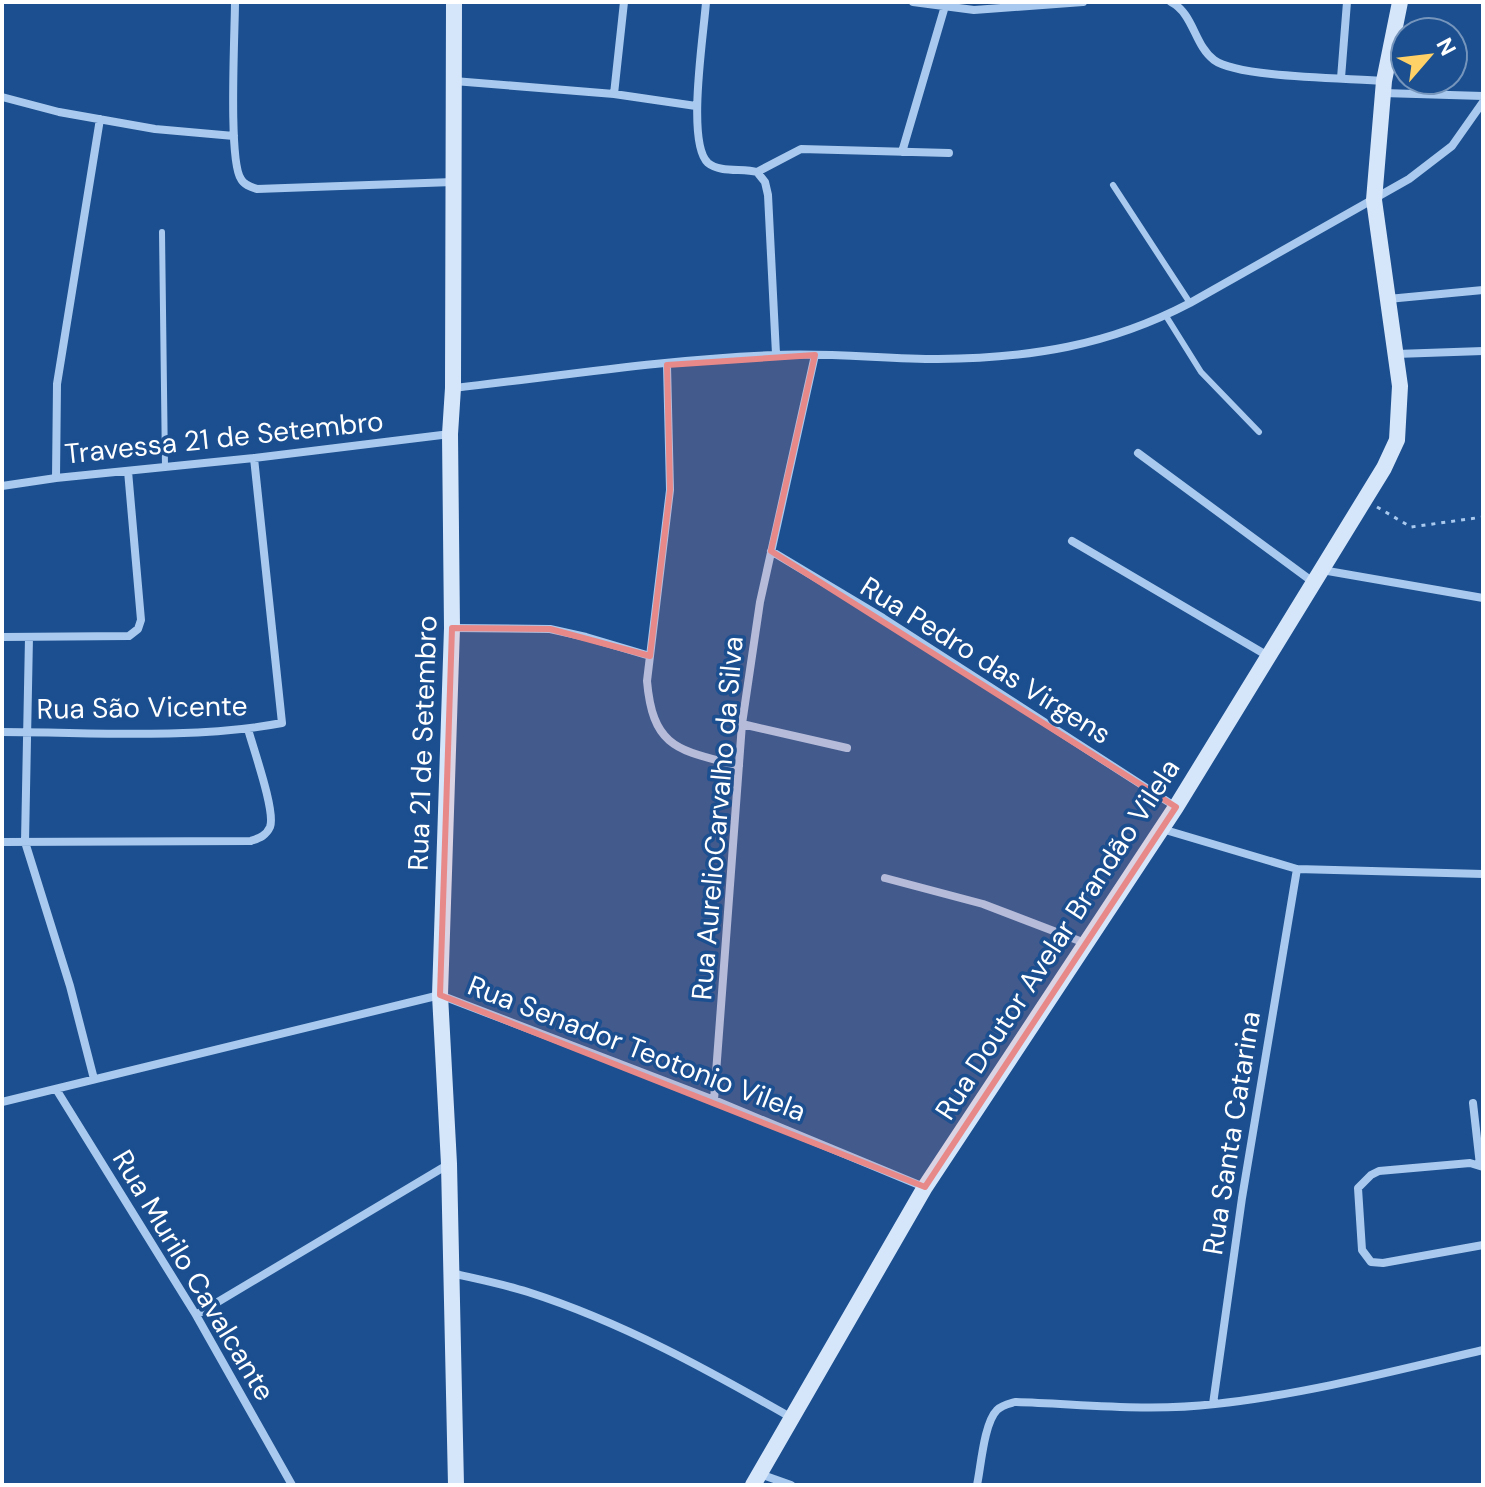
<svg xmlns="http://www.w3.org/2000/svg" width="1485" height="1487" font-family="'DM Sans',sans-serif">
  <rect width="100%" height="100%" fill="#1b4f8f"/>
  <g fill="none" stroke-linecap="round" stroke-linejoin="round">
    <path stroke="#a9c9ee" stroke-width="3" stroke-dasharray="4 6" stroke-linecap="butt" d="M1377,507L1411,527L1483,517"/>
    <path stroke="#a9c9ee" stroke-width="6" d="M1113,185L1190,303
      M162,232L165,467
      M1166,316L1201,372L1259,432"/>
    <path stroke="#a9c9ee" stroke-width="8" d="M235,2C235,31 228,161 241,179C244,185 251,187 257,189L453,182
      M706,2C704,33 686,143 708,163C720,173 743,168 757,172L765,182L768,195L776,354
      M913,2L974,10L1083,2
      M1171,2C1194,14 1194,45 1214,60C1238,78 1349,78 1384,81
      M1341,78L1347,2
      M454,81L614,94L696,106
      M1383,93L1483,96
      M614,94L624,2
      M2,97L59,112L155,129L234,136
      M902,152L945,6
      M757,172L801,149L949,153
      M1388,299L1483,290
      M1396,354L1483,351
      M667,365L670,490L647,681C653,750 680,750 739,766
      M454,388C560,376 667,359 774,355C829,352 884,359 938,359C1030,358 1108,346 1190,303L1409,179L1452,146L1483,102
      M1138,453L1313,582
      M56,478L57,384L100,119
      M2,486L56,478L254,458L450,434
      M1072,541L1268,656
      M771,551L883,618L1176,807
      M1322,570L1483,598
      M452,628L550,629L586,637L650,656
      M2,637L129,636L138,629L141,620L128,471
      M29,637L25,842L70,986L94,1079
      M742,724L847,748
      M2,732C94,732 191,740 282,723L254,458
      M1162,829L1297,869L1483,874
      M2,842L251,841C259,838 266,836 270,827C276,812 253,748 248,729
      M885,878L983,904L1085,943
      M56,1089L196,1315L292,1485
      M714,1100L742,724L760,602L815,355
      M2,1102L440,995L714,1100L924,1187
      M1473,1103L1480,1165
      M1483,1167L1470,1163L1379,1171L1371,1175L1358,1188L1362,1250L1371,1262L1383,1263L1483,1245
      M451,1273C477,1279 503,1284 528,1292C622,1322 708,1370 792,1418
      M196,1315L449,1164
      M1213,1404L1242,1198L1297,869
      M760,1474L791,1485
      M977,1485C981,1466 984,1423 997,1410C1002,1405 1008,1404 1015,1402C1081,1404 1148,1412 1215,1404C1306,1394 1394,1371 1483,1350"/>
    <path stroke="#d6e6fa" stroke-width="16" d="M454,2L453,388L450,434L452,628L440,995L449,1164L456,1485
      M753,1485L925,1187L1176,807L1384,468L1397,440L1400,386L1374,200L1384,81L1400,2"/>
  </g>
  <path fill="#e88989" fill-opacity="0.2" stroke="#e88989" stroke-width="6" stroke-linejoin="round" d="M815,355L771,551L1176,807L925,1187L440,995L452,628L550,629L650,656L670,490L667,365Z"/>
  <g text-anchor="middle" stroke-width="7" stroke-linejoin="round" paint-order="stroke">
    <g font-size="28" fill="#fff" stroke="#1b4f8f">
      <text transform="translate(224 437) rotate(-6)" y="10">Travessa 21 de Setembro</text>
      <text transform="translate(986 660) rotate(32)" y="10">Rua Pedro das Virgens</text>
      <text transform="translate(142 707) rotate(-1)" y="10">Rua São Vicente</text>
      <text transform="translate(422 743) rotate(-88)" y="10">Rua 21 de Setembro</text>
      <text transform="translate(717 818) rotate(-85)" y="10">Rua AurelioCarvalho da Silva</text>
      <text transform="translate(1057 939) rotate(-57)" y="10">Rua Doutor Avelar Brandão Vilela</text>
      <text transform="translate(637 1048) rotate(21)" y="10">Rua Senador Teotonio Vilela</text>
      <text transform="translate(1231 1133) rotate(-81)" y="10">Rua Santa Catarina</text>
      <text transform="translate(194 1275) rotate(59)" y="10">Rua Murilo Cavalcante</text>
    </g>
  </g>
  <rect width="1485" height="1487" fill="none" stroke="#ffffff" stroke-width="8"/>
  <g transform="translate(1429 56) rotate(62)"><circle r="38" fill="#1b4f8f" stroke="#7695bc" stroke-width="2"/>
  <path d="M0-6L14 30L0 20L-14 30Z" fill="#ffd166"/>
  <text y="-12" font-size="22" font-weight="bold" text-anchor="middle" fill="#ffffff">N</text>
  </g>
</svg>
